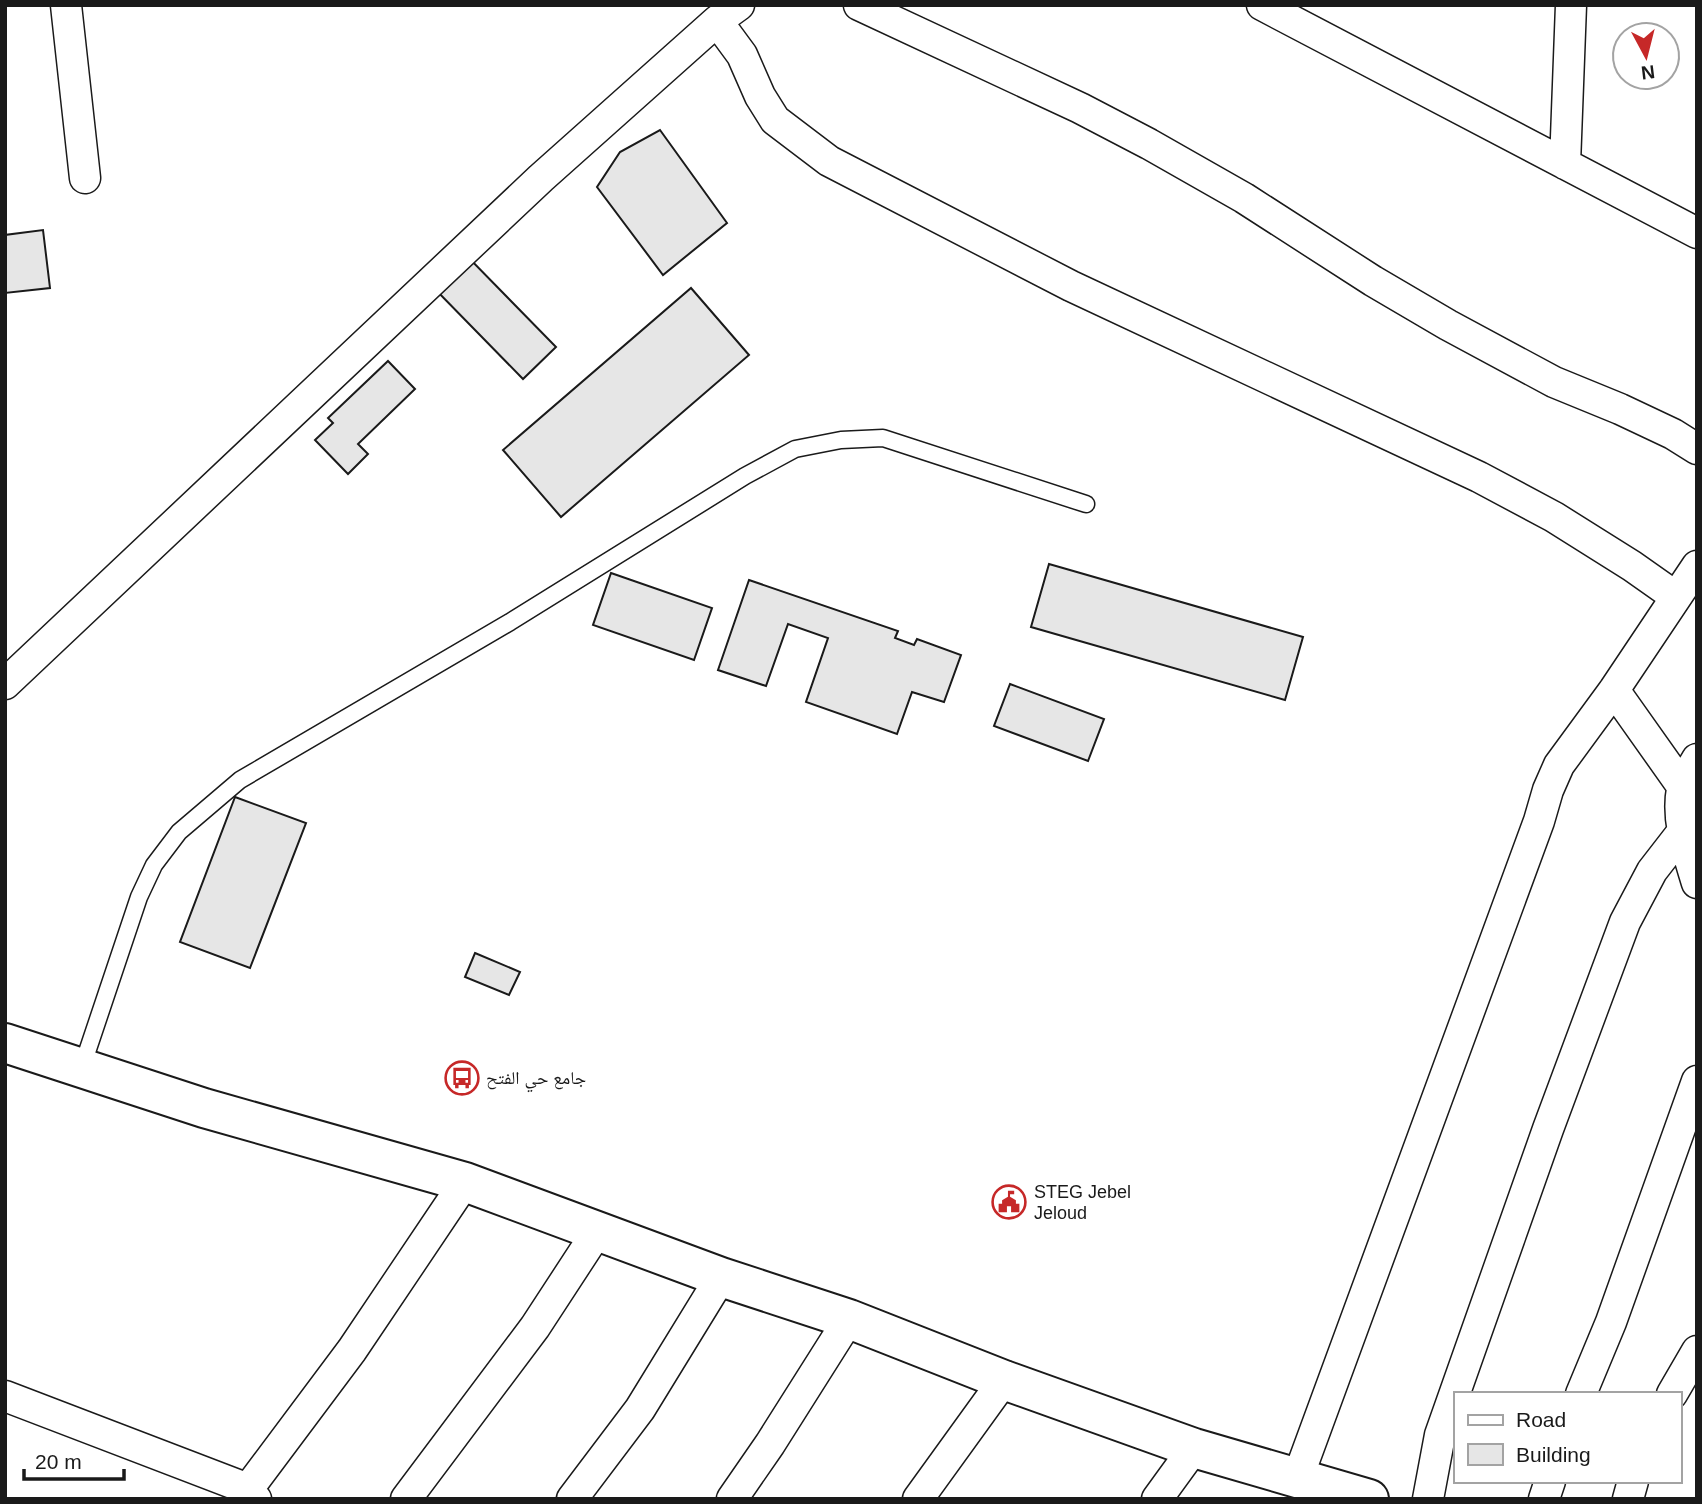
<svg xmlns="http://www.w3.org/2000/svg" width="1702" height="1504" font-family="Helvetica,'Noto Naskh Arabic',sans-serif">
  <rect width="100%" height="100%" fill="#fff"/>
  <path fill="#e6e6e6" stroke="#1a1a1a" stroke-width="2" d="M660,130L727,223L663,275L597,187L620,152Z
    M43,230L50,288L5,293V235Z
    M464,253L556,347L523,379L431,285Z
    M691,288L749,355L561,517L503,450Z
    M388,361L415,389L358,444L368,454L348,474L315,440L333,423L328,418Z
    M1049,564L1303,637L1285,700L1031,627Z
    M611,573L712,608L694,660L593,625Z
    M749,580L898,631L895,638L914,645L917,639L961,655L944,702L912,692L897,734L806,702L828,638L788,624L766,686L718,670Z
    M1010,684L1104,719L1088,761L994,726Z
    M235,797L306,823L250,968L180,942Z
    M475,953L520,972L509,995L465,977Z"/>
  <g fill="none" stroke-linecap="round" stroke-linejoin="round">
    <defs>
      <path id="service" d="M82,1067L139,897L154,865L179,832L240,780L510,622L745,476L795,449L841,440L883,438L1086,504"/>
      <path id="minor" d="M66,5L85,178
        M859,5L1080,108L1149,144L1244,198L1373,281L1448,325L1554,382L1620,409L1673,434L1697,449
        M1262,5L1697,233
        M717,21L742,55L760,96L775,120L829,161L1071,286L1479,477L1554,517L1632,566L1676,597
        M1565,164L1571,5
        M5,684L541,178L717,21L739,5
        M1614,690L1682,786
        M1697,759C1692,768 1684,779 1682,789C1676,820 1688,853 1697,883
        M1581,1394L1611,1322L1697,1081
        M1672,1394L1697,1351
        M5,1396L248,1489L256,1499
        M1298,1477L1539,821L1548,790L1559,765L1614,690L1697,566
        M248,1489L352,1350L465,1182
        M406,1499L535,1327L599,1229
        M572,1499L640,1409L721,1277
        M732,1499L770,1444L849,1319
        M918,1499L1004,1380
        M1157,1499L1194,1448
        M1428,1499L1440,1435L1548,1129L1625,922L1652,871L1683,831
        M1544,1499L1550,1481
        M1628,1499L1633,1481"/>
      <path id="secondary" d="M5,1043L204,1108L465,1182L721,1277L849,1319L1004,1380L1194,1448L1369,1499"/>
    </defs>
    <use href="#service" stroke="#1a1a1a" stroke-width="19"/>
    <use href="#minor" stroke="#1a1a1a" stroke-width="33"/>
    <use href="#secondary" stroke="#1a1a1a" stroke-width="42"/>
    <use href="#service" stroke="#fff" stroke-width="16"/>
    <use href="#minor" stroke="#fff" stroke-width="30"/>
    <use href="#secondary" stroke="#fff" stroke-width="38"/>
  </g>
  <defs>
    <symbol id="bus-ring" viewBox="-11 -11 22 22"><circle r="9.5" fill="#fff" stroke="#c62828" stroke-width="1.5"/><path d="M-5-6H5V4H4V6H2V4H-2V6H-4V4H-5ZM-3.5-4V0h7V-4ZM-3.5 1.2v1.5H-2V1.2ZM2 1.2v1.5H3.5V1.2Z" fill="#c62828"/></symbol>
    <symbol id="civic-ring" viewBox="-11 -11 22 22"><circle r="9.5" fill="#fff" stroke="#c62828" stroke-width="1.5"/><path d="M-.6-6.5H3V-4.5H.6V-3L4-1V1h2V6H-6V1h2V-1L-.6-3ZM-1.2 2.5V6h2.4V2.5Z" fill="#c62828"/></symbol>
  </defs>
  <g fill-rule="evenodd">
    <use href="#bus-ring" x="443" y="1059" width="38" height="38"/>
    <use href="#civic-ring" x="990" y="1183" width="38" height="38"/>
  </g>
  <g text-anchor="middle" stroke-width="5" stroke-linejoin="round" paint-order="stroke">
    <g font-size="18" fill="#1a1a1a" stroke="#fff" text-anchor="start">
      <text x="486" y="1084">جامع حي الفتح</text>
      <text x="1034" y="1198">STEG Jebel<tspan x="1034" dy="21">Jeloud</tspan></text>
    </g>
  </g>
  <rect width="1702" height="1504" fill="none" stroke="#1a1a1a" stroke-width="14"/>
  <rect x="1454" y="1392" width="228" height="91" fill="#ffffff" stroke="#a3a3a3" stroke-width="2"/>
  <rect x="1468" y="1415" width="35" height="10" fill="#ffffff" stroke="#a3a3a3" stroke-width="2"/>
  <text x="1516" y="1427" font-size="21" fill="#1a1a1a">Road</text>
  <rect x="1468" y="1444" width="35" height="21" fill="#e6e6e6" stroke="#a3a3a3" stroke-width="2"/>
  <text x="1516" y="1462" font-size="21" fill="#1a1a1a">Building</text>
  <g transform="translate(1646 56) rotate(173)"><circle r="33" fill="#ffffff" stroke="#a3a3a3" stroke-width="2"/>
  <path d="M0-5L12 26L0 18L-12 26Z" fill="#c62828"/>
  <text y="-10" font-size="19" font-weight="bold" text-anchor="middle" fill="#1a1a1a">N</text>
  </g>
  <path d="M24 1469v10h100v-10" fill="none" stroke="#1a1a1a" stroke-width="3.5"/>
  <text x="35" y="1469" font-size="21" fill="#1a1a1a" stroke="#ffffff" stroke-width="5" paint-order="stroke">20 m</text>
</svg>
